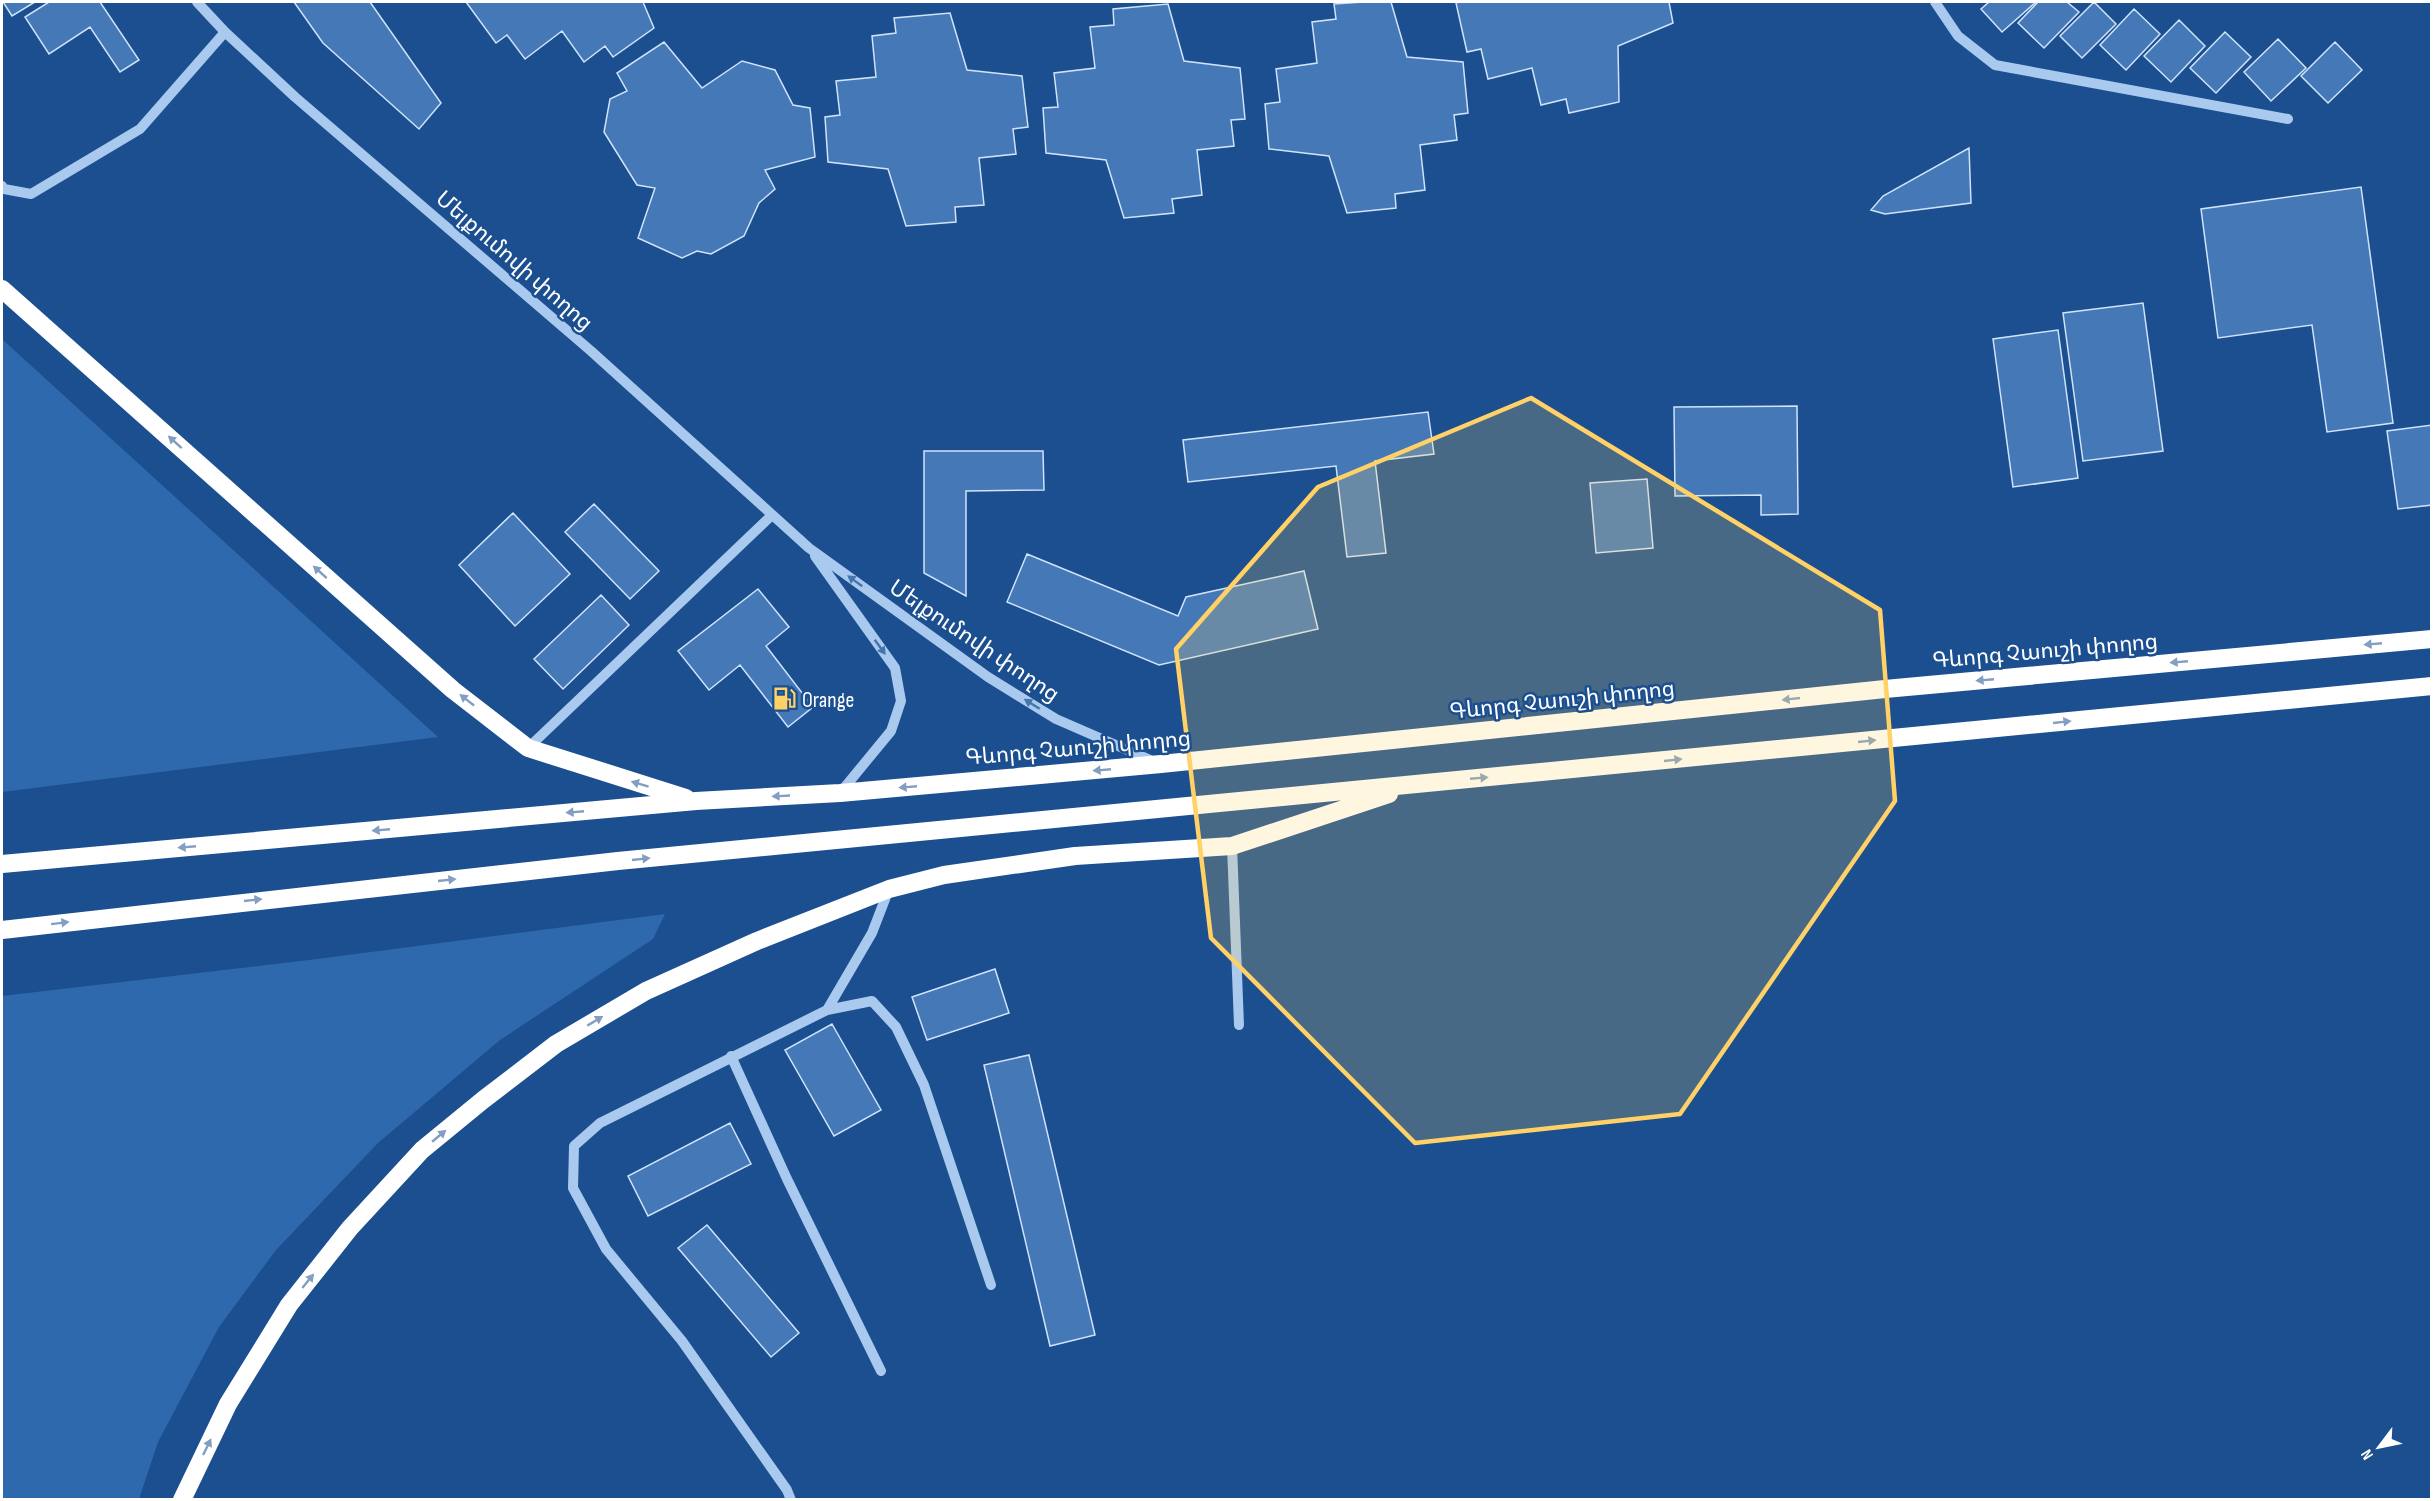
<svg xmlns="http://www.w3.org/2000/svg" width="2433" height="1501" font-family="'Sofia Sans Condensed','Noto Sans Armenian',sans-serif">
  <rect width="100%" height="100%" fill="#1b4f8f"/>
  <path fill="#2e69ad" d="M2,339L438,737L2,792Z
    M665,914L653,939L500,1040L378,1143L276,1250L219,1327L158,1442L139,1499H2V996L309,960Z"/>
  <path fill="#4478b7" stroke="#cfe3fa" stroke-width="1.5" d="M3,2H35L12,16Z
    M49,2H100L139,60L120,72L90,27L49,54L25,17Z
    M294,2H370L441,103L419,129L323,43Z
    M466,2H643L654,28L613,57L605,46L584,62L562,31L525,59L507,35L496,43Z
    M1363,2H1391L1407,57L1463,62L1468,113L1454,115L1457,140L1420,145L1425,190L1395,194L1396,208L1347,213L1329,156L1269,149L1265,104L1280,102L1276,69L1317,63L1312,22L1336,19L1334,4Z
    M1459,2H1669L1673,23L1618,46L1619,102L1569,113L1566,99L1541,105L1532,68L1488,79L1481,49L1467,52L1456,3Z
    M1989,2H2036L2002,32L1981,9Z
    M2038,2H2067L2079,12L2044,48L2018,23Z
    M2094,2L2116,24L2082,58L2060,36Z
    M1168,4L1184,61L1240,68L1245,119L1231,120L1234,146L1197,150L1202,195L1172,199L1174,213L1124,218L1106,160L1046,153L1043,108L1058,107L1054,73L1095,68L1090,27L1114,25L1113,9Z
    M2134,9L2160,34L2126,70L2100,45Z
    M950,13L967,70L1022,76L1028,127L1013,129L1016,154L979,158L984,205L955,207L956,222L906,226L888,169L828,162L825,117L840,115L836,81L876,77L872,36L896,33L894,18Z
    M2179,20L2205,46L2171,82L2144,56Z
    M2225,32L2251,57L2216,93L2190,68Z
    M2278,39L2306,68L2271,101L2244,72Z
    M664,42L702,88L742,61L775,70L793,105L810,108L815,157L765,170L775,189L759,203L744,236L711,254L697,251L682,258L638,238L655,188L637,185L604,132L610,99L627,91L617,73Z
    M2335,42L2362,70L2328,103L2301,76Z
    M1969,148L1971,203L1885,214L1871,210L1883,196Z
    M2361,187L2393,423L2327,432L2312,325L2218,338L2201,209Z
    M2143,303L2163,451L2083,461L2063,313Z
    M2058,330L2078,478L2013,487L1993,339Z
    M1797,406L1798,514L1761,515V495L1675,496L1674,407Z
    M1428,412L1434,454L1375,461L1386,553L1347,557L1336,466L1188,482L1183,440Z
    M2432,425V505L2398,509L2387,431Z
    M924,451H1043L1044,490L966,491V596L924,573Z
    M1647,479L1653,548L1596,553L1590,483Z
    M594,504L659,571L630,599L565,532Z
    M513,513L570,574L515,626L459,565Z
    M1027,554L1178,616L1186,597L1304,571L1318,629L1159,665L1007,602Z
    M758,589L789,627L766,646L813,707L788,727L740,665L709,690L678,651Z
    M601,595L629,625L563,689L534,659Z
    M995,969L1009,1013L927,1040L912,997Z
    M832,1024L881,1110L834,1136L785,1050Z
    M1029,1055L1095,1335L1050,1346L984,1065Z
    M730,1123L751,1164L648,1216L628,1176Z
    M707,1225L799,1333L771,1357L678,1248Z"/>
  <g fill="none" stroke-linecap="round" stroke-linejoin="round">
    <path stroke="#a9c9ee" stroke-width="10" d="M197,2L225,32L295,97L591,351L809,548L988,677L1056,719L1155,762
      M1935,2L1958,36L1995,65L2288,119
      M2,186L4,189L31,194L140,129L225,32
      M815,556L895,668L901,701L891,731L840,793
      M528,748L771,516
      M1232,846L1239,1025
      M827,1010L872,1001L896,1027L924,1085L991,1285
      M731,1056L787,1179L881,1371
      M791,1500L787,1490L682,1341L606,1249L573,1188L574,1146L600,1123L827,1010L872,933L889,889"/>
    <path stroke="#fff" stroke-width="18" d="M2,289L453,690L528,748L686,798
      M2,864L696,801L840,793L1161,764L1885,689L2432,639
      M2,930L618,861L2432,686
      M182,1500L228,1404L289,1305L350,1228L422,1150L483,1100L556,1044L646,991L757,941L889,889L944,875L1075,856L1232,846L1389,794"/>
  </g>
  <defs><path id="oneway-solid" d="M-6-.8H1V-3.2L6.5 0L1 3.2V.8H-6Z" transform="scale(1.5)"/></defs>
  <g fill="#829ec1">
    <use href="#oneway-solid" transform="translate(175 442) rotate(-138)"/>
    <use href="#oneway-solid" transform="translate(320 572) rotate(-138)"/>
    <use href="#oneway-solid" transform="translate(2373 644) rotate(175)"/>
    <use href="#oneway-solid" transform="translate(2179 662) rotate(175)"/>
    <use href="#oneway-solid" transform="translate(1985 680) rotate(175)"/>
    <use href="#oneway-solid" transform="translate(1791 699) rotate(174)"/>
    <use href="#oneway-solid" transform="translate(467 700) rotate(-142)"/>
    <use href="#oneway-solid" transform="translate(2062 722) rotate(-6)"/>
    <use href="#oneway-solid" transform="translate(1867 741) rotate(-6)"/>
    <use href="#oneway-solid" transform="translate(1673 760) rotate(-6)"/>
    <use href="#oneway-solid" transform="translate(1102 770) rotate(175)"/>
    <use href="#oneway-solid" transform="translate(1479 778) rotate(-5)"/>
    <use href="#oneway-solid" transform="translate(640 784) rotate(-163)"/>
    <use href="#oneway-solid" transform="translate(908 787) rotate(175)"/>
    <use href="#oneway-solid" transform="translate(781 796) rotate(177)"/>
    <use href="#oneway-solid" transform="translate(575 812) rotate(175)"/>
    <use href="#oneway-solid" transform="translate(381 830) rotate(175)"/>
    <use href="#oneway-solid" transform="translate(187 847) rotate(175)"/>
    <use href="#oneway-solid" transform="translate(641 859) rotate(-6)"/>
    <use href="#oneway-solid" transform="translate(447 880) rotate(-6)"/>
    <use href="#oneway-solid" transform="translate(253 900) rotate(-6)"/>
    <use href="#oneway-solid" transform="translate(60 923) rotate(-7)"/>
    <use href="#oneway-solid" transform="translate(595 1021) rotate(-31)"/>
    <use href="#oneway-solid" transform="translate(439 1136) rotate(-40)"/>
    <use href="#oneway-solid" transform="translate(308 1281) rotate(-51)"/>
    <use href="#oneway-solid" transform="translate(207 1447) rotate(-64)"/>
  </g>
  <g fill="#4674ac">
    <use href="#oneway-solid" transform="translate(855 581) rotate(-144)"/>
    <use href="#oneway-solid" transform="translate(880 647) rotate(54)"/>
    <use href="#oneway-solid" transform="translate(1032 704) rotate(-148)"/>
  </g>
  <path fill="#ffd166" fill-opacity="0.2" stroke="#ffd166" stroke-width="4.5" stroke-linejoin="round" d="M1531,398L1880,610L1895,801L1680,1114L1415,1143L1211,938L1176,649L1318,487Z"/>
  <defs>
    <symbol id="fuel-bare" viewBox="-9 -9 18 18"><path d="M-5.5-6h7V0h2V4h1.3V-2.5L3-4.5l.8-.8L6-3V5H2.5V1h-1V6h-7ZM-4.2-4.7v3.2H.2V-4.7Z" fill="#ffd166" stroke="#1b4f8f" stroke-width="2.5" paint-order="stroke"/></symbol>
  </defs>
  <g fill-rule="evenodd">
    <use href="#fuel-bare" x="768" y="682" width="33" height="33"/>
  </g>
  <g text-anchor="middle" stroke-width="5" stroke-linejoin="round" paint-order="stroke">
    <g font-size="22" fill="#fff" stroke="#1b4f8f">
      <text transform="translate(515 260) rotate(41)" y="8">Մելքումովի փողոց</text>
      <text transform="translate(975 640) rotate(34)" y="8">Մելքումովի փողոց</text>
      <text transform="translate(2045 650) rotate(-5)" y="8">Գևորգ Չաուշի փողոց</text>
      <text transform="translate(1562 699) rotate(-6)" y="8">Գևորգ Չաուշի փողոց</text>
      <text transform="translate(1078 747) rotate(-5)" y="8">Գևորգ Չաուշի փողոց</text>
    </g>
    <g font-size="22" fill="#fff" stroke="#1b4f8f" text-anchor="start">
      <text x="802" y="707">Orange</text>
    </g>
  </g>
  <rect width="2433" height="1501" fill="none" stroke="#ffffff" stroke-width="6"/>
  <g transform="translate(2379 1447) rotate(238)" stroke="#1b4f8f" stroke-width="4.5" paint-order="stroke">
  <path d="M0-4.5L10 22L0 15L-10 22Z" fill="#ffffff"/>
  <text y="-9" font-size="16" font-weight="bold" text-anchor="middle" fill="#ffffff">N</text>
  </g>
</svg>
